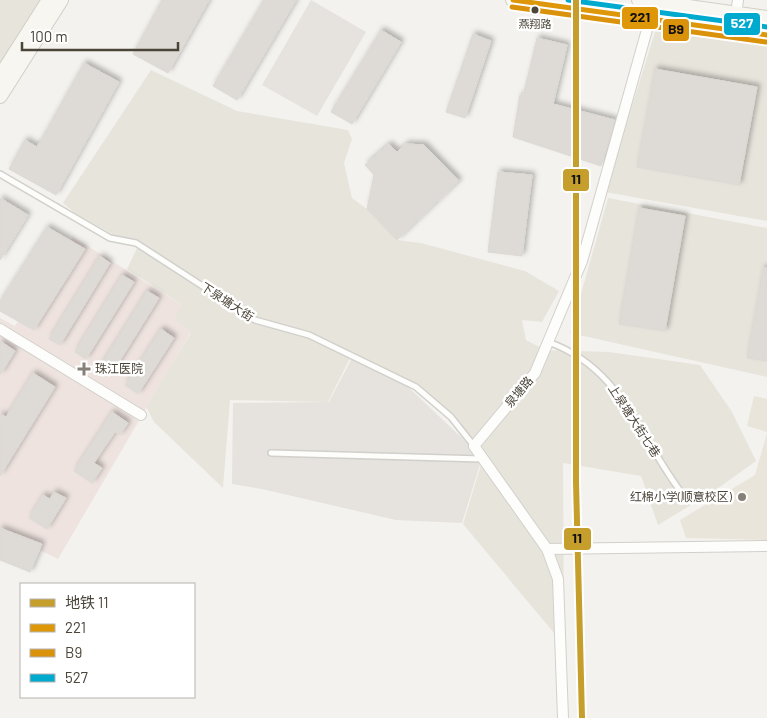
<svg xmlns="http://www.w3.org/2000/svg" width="767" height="718" font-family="Barlow,'Noto Sans SC',sans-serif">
  <defs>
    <filter id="shadow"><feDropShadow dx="3" dy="-3" stdDeviation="2.5" flood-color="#0004"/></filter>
  </defs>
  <rect width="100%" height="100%" fill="#f4f2ee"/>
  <path fill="#e7e4dc" d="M0,0H42L0,69Z
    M656,29L767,44V221L605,192Z
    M151,70L237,111L348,130L352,139L344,163L352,198L367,209L397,240L421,243L525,271L559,291L542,322L522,320L526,340L545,350L609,352L700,365L732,412L756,461L714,491L658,525L641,476L563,463L564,645L463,524L483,458L451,416L421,387L352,354L328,402L230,400L223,488L154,422L146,406L191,333L174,319L181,304L127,269L137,248L75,213L63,203Z
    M608,198L767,228V377L570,333Z"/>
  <path fill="#e6e2de" d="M352,358L405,384L462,438L481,461L462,523L396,520L262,489L232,484L233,403L329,402Z"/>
  <path fill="#eae5da" d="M754,396L767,399V432L747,426Z
    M767,433V540L686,538L680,520L755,475Z"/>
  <path fill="#eee3df" d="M73,237L181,304L175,319L191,332L58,559L0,531V318L15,326Z"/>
  <path fill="#e6e3df" d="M311,0L366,32L317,116L262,85Z"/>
  <path fill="#dedbd6" stroke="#dcd9d4" filter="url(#shadow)" d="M162,0H209L168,73L133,54Z
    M264,0H296L237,100L213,86Z
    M381,30L401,42L352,124L331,112Z
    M473,34L491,41L465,118L446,112Z
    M537,38L567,45L553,104L615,120L601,166L513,137L520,95L523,96Z
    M84,63L119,82L56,195L9,169L25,140L37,147Z
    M655,69L757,87L739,185L637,167Z
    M389,144L397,152L406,144L424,145L459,181L397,240L367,209L374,175L365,165Z
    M498,172L532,175L522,256L488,252Z
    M0,198L28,215L0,260Z
    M639,208L685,216L665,331L619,324Z
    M47,227L85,249L34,330L0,311V301Z
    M100,256L110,263L60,345L49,339Z
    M763,268H767V361L747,358Z
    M122,275L134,282L86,359L75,352Z
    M147,291L159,298L111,375L99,368Z
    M161,329L174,338L138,394L125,385Z
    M0,341L15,351L0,375Z
    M33,373L55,387L0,476V414L6,417Z
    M112,412L128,423L120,435L115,432L94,463L102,468L92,483L74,471Z
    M54,492L66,498L47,529L29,518L43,495L50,499Z
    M0,528L42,544L30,572L0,560Z"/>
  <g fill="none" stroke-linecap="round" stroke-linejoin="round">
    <defs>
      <path id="service" d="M0,174L110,238L136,243L255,320L309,335L416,387L451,417L474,446
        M548,342C623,368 640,440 684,496
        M271,453L482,459"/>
      <path id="minor" d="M736,14L738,0
        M0,329L141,415
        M547,549L767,546
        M563,718L558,579L547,549L474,446L535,373L582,261L650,19"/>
      <path id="secondary" d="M513,0L767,35
        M639,0L767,18
        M0,77L49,0
        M0,96L61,0"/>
    </defs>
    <use href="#service" stroke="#d2d0cb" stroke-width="8"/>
    <use href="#minor" stroke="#d2d0cb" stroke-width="12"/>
    <use href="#secondary" stroke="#d3cfc5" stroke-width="16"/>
    <use href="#service" stroke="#fdfdfc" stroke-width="5"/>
    <use href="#minor" stroke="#fdfdfc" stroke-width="10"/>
    <use href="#secondary" stroke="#f7f6f1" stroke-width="14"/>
    <defs>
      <path id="bus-1" d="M513,0L767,35"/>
      <path id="bus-2" d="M512,7L766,42"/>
      <path id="bus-3" d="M568,0L767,27"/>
    </defs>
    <use href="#bus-1" stroke="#fff" stroke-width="9"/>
    <use href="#bus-2" stroke="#fff" stroke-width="9"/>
    <use href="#bus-3" stroke="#fff" stroke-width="9"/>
    <use href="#bus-1" stroke="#dd9709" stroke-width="5"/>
    <use href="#bus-2" stroke="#db920b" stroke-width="5"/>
    <use href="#bus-3" stroke="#00a9ce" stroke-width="5"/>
    <defs>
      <path id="metro-1" d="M576,0V482L582,718"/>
    </defs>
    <use href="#metro-1" stroke="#fff" stroke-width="10"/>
    <use href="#metro-1" stroke="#c69e2b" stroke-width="6"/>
  </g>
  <circle fill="#4b4439" stroke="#fff" stroke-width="2" cx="535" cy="10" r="4.5"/>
  <g fill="#868178" stroke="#fff" stroke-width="2">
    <path d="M81.5 361.5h5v5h5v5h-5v5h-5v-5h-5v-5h5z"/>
    <circle cx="742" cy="497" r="5"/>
  </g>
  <g text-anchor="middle" stroke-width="5" stroke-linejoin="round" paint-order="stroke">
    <g font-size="11" fill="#4b4439" stroke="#fff">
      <text x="535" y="28">燕翔路</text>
    </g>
    <g font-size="12" fill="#4b4439" stroke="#fff">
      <text transform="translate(227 302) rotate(33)" y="4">下泉塘大街</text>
      <text transform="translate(519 392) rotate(-50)" y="4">泉塘路</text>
      <text transform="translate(634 421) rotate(57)" y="4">上泉塘大街七巷</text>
    </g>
    <g font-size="12" fill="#4b4439" stroke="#fff" text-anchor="start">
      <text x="95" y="373">珠江医院</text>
      <text x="732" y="501" text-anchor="end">红棉小学(顺意校区)</text>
    </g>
  </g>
  <g stroke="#fff" stroke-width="2">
    <rect x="621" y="6" width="38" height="24" rx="5" fill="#dd9709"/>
    <rect x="723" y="12" width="38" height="24" rx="5" fill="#00a9ce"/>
    <rect x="662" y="18" width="28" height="24" rx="5" fill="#db920b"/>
    <rect x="562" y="168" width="28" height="24" rx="5" fill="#c69e2b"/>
    <rect x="563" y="527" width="29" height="24" rx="5" fill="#c69e2b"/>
  </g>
  <g font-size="14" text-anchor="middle" font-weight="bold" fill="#fff">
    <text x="742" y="28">527</text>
  </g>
  <g font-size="14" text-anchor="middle" font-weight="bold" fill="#111">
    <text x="640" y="22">221</text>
    <text x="676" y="34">B9</text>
    <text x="576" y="184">11</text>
    <text x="577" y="543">11</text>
  </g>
  <rect x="20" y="583" width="175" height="115" fill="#ffffff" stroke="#b7b4b0"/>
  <rect x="30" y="599" width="25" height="8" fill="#c69e2b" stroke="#b7b4b0"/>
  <text x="65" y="608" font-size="15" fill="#4b4439">地铁 11</text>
  <rect x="30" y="624" width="25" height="8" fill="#dd9709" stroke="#b7b4b0"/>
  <text x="65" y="633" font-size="15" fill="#4b4439">221</text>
  <rect x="30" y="649" width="25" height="8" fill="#db920b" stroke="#b7b4b0"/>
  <text x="65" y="658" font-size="15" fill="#4b4439">B9</text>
  <rect x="30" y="674" width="25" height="8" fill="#00a9ce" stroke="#b7b4b0"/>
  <text x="65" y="683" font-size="15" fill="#4b4439">527</text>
  <path d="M22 42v8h156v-8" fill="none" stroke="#4b4439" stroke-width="2.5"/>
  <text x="30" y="42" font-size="15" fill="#4b4439" stroke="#ffffff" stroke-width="4" paint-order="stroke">100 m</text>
</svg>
